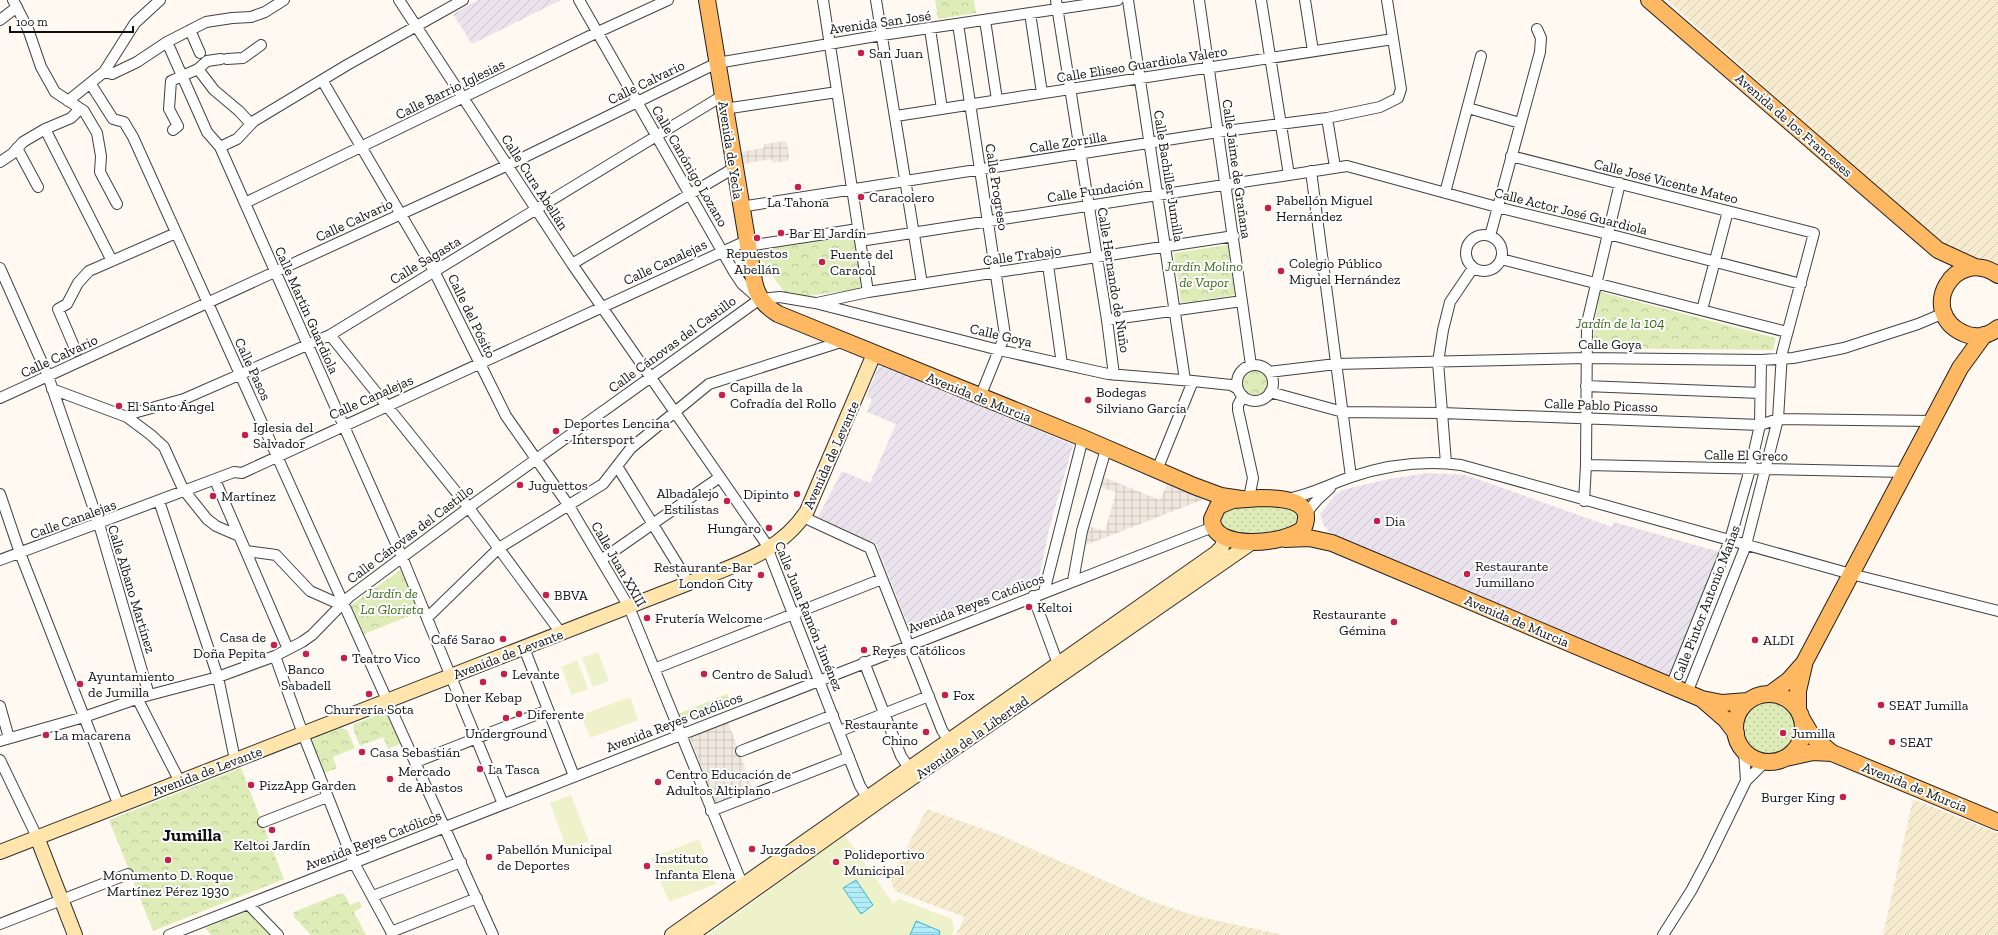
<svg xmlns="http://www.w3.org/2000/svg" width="1998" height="935" font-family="'Zilla Slab',serif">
  <defs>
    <pattern id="industrial-furrows" width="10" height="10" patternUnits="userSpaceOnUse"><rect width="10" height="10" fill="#eae3ee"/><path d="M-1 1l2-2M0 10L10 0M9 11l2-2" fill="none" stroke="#c8c2cb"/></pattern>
    <pattern id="farmland-furrows" width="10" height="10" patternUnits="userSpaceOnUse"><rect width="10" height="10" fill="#f7ebcf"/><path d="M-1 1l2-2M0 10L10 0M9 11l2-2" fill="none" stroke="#d3c8b1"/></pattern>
    <pattern id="grass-dots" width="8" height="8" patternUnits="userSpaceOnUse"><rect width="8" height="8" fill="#deecb8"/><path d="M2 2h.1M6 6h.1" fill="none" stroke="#bdc99d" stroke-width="1.8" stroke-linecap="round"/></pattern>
    <pattern id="park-crowns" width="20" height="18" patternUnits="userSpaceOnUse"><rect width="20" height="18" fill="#deecb8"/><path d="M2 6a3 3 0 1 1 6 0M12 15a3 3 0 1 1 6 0" fill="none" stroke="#bdc99d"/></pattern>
    <pattern id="plaza-grid" width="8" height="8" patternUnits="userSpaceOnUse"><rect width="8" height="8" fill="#f0e8df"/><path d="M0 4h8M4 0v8" fill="none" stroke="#cdc6be"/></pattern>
    <pattern id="water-rules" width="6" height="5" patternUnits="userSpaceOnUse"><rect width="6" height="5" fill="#b3edf9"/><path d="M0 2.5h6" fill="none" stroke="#99cad4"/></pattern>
  </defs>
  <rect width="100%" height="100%" fill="#fff9f1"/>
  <path fill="url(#industrial-furrows)" d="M478,0H561L472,44L453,14Z
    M880,363L1073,445L1049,529L1038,584L911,633L876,544L818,517L842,471L870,483L896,424L867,412L872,399L866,397Z
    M1427,473L1466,475L1612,527L1614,522L1720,552L1668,677L1329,532L1324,526L1320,514L1335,495L1342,490L1384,480Z"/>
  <path fill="url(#farmland-furrows)" d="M1667,0H1998V264L1978,260L1949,250Z
    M1913,799L1998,833V935H1883Z
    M927,809L1000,835L1151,901L1196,916L1284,935H956L965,917L895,891L890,879Z"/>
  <path fill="url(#grass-dots)" d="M1282,504L1300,514L1296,529L1251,536L1220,529L1221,511L1226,507Z
    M1742 728a28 28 0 1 1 56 0a28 28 0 1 1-56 0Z"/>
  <path fill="url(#park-crowns)" d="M935,0H974L976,13L938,19Z
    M854,234L862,284L858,289L800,297L785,293L761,260L771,246Z
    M1228,245L1235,295L1181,303L1174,253Z
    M1600,292L1776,338L1773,350L1593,348L1594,326Z
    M1243 383a12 12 0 1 1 24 0a12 12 0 1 1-24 0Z
    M402,569L419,612L364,634L351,605Z
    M727,694L731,703L682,722L678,714Z
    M386,712L389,715L402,743L388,749L383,737L360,746L353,729L354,724Z
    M341,728L347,730L355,748L333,757L337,768L322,774L311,742L314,738Z
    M241,768L284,879L153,931L109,820Z
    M341,893L345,895L350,905L359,901L362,907L354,912L366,935H311L293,916L294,912Z
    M248,911L271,935H211L205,928Z"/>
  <path fill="#edf2ca" d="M598,652L609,681L593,687L582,658Z
    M577,660L588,689L572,695L561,667Z
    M630,697L638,720L590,738L581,715Z
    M571,795L589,841L567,849L550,803Z
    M845,835L893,903L900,899L952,919L954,930L952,935H708Z
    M699,839L716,884L669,902L651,858Z"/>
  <path fill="url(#plaza-grid)" d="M784,141L787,143L789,158L787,161L773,163L772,159L742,164L740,152L764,148V144Z
    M1098,475L1160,500L1168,482L1198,495L1202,500L1078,548L1084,525L1105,531L1116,492L1095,486Z
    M728,722L753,789L715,804L690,737Z"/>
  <path fill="url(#water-rules)" stroke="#36b5d3" d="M856,880L873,905L861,914L843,888Z
    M916,921L940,931L939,935H910Z"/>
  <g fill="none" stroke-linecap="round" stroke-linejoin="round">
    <defs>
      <path id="street" d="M13,0L28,29L41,67L55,92L84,111L97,133L101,156L100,172L117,204
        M399,0L572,264L765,542L860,786L871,803
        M579,0L734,272L742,284L758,298
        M823,0L868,292
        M876,0L922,284
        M1056,0L1107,320L1114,375
        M1128,0L1185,380
        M1199,0L1251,365
        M1261,0L1289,175
        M1305,0L1313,51
        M1030,13L1042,93
        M0,20L17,7
        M985,20L997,100
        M958,24L1005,335L980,397
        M930,29L942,109
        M190,30L200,53
        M167,42L207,132L220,147L402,557L503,804
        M227,59L243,58L261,45
        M198,69L207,61L221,59
        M104,72L112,74L137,62L167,42L206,22L232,18L251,17L265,12L284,0
        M322,80L434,271L506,416L569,506L629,607L745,891
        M90,83L113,119L124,122L133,137L493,935
        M68,101L104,72L135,23L160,0
        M1468,108L1520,123
        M724,109L837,92
        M896,116L1393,39
        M1327,118L1335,167
        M45,129L112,261
        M173,130L178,126L169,109L171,81L198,69L214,90L239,111L251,124
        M220,147L237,139L254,121L347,65L463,0
        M17,148L38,187
        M1511,156L1814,233L1782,353L1778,419L1746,545L1687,693
        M0,162L12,154L23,142L45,129L71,118L80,109
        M1311,171L1351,477
        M1445,193L1481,56
        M245,203L598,32L668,0
        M740,207L1218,132L1327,118L1380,107L1398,98L1401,89L1387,0
        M1466 253a18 18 0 1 1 36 0a18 18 0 1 1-36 0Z
        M1490,236L1540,52L1541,38L1537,29
        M860,241L1347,166L1497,207L1608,234L1801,284
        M747,246L858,229
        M1501,259L1787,332
        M572,264L734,168
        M1048,265L1062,364
        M0,268L48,376L99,524L149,695
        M817,303L868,292L1234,236
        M1702,310L1728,211
        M1107,320L1242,301
        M330,335L469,508L561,633
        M76,351L58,309L67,304L78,283L89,271L176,233
        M1237 383a18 18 0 1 1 36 0a18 18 0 1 1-36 0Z
        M1269,372L1336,364L1586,358L1761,360L1793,358L1844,348L1918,324L1944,313
        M1586,386L1760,393
        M52,389L127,417L151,435L164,447L183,489L207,519L216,526L239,536
        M1270,392L1343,412L1442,413L1760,425L1778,419L1932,421
        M1243,396L1238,405V410L1253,478L1249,498
        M0,398L508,165L717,63L882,35L1118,0
        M127,417L130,414L184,399L330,335L722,96
        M1446,463L1438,362L1443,330L1450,302L1473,268
        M1586,465L1905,472
        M617,466L689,583
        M1157,470L1193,381
        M215,480L288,649
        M0,494L20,553L119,806
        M1287,499C1310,495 1330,484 1351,477C1387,465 1423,460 1461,465L1851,574L1998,611
        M159,501L218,677L235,760
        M1584,501L1586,465L1587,323L1620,183
        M1305,514L1318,499L1330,488
        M803,517L870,548L942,730L949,741
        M246,551L276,555L310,591L337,603H344
        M0,560L234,472L242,473L746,241
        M601,560L720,477
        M1073,581L1082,531L1106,449
        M1044,592L1083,438
        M1033,596L1058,664
        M427,618L499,548L603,484L631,448L709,384L844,341
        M524,648L574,776
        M275,656L303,734L354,863L393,935
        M864,662L901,756L909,768
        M654,669L882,579
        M1671,686L1730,540L1750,469L1760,425L1761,360
        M137,698L180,782
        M0,706L9,738
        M840,731L929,696
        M0,741L84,717L142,697L218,677L275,656L302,642L312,635L349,597L479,500L760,299L780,297L815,303L999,350L1108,374L1193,381L1231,385L1238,389
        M741,751L833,715
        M1744,751L1746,781
        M0,760L37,837
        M416,762L548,710
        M711,811L849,757
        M263,822L327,797
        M373,896L461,862
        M248,904L278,935
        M0,924L128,874
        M391,932L477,898
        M169,935L1213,527
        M1663,935L1691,891L1708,859L1746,781L1765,762"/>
      <path id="secondary" d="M37,837L75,935
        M0,852L689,583C733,566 780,553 807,511L874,354
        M672,935L1216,553L1222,547L1224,537
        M691,935L886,796L1254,541"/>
      <path id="primary" d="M707,0L754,281C757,297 765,306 778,314L1083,438L1194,486L1221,496L1241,499
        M1649,0L1938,250L1975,267
        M1998,275C1954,245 1917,312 1963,333C1975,339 1988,336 1998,328
        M1261,498C1280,498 1317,499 1303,529C1285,544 1212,552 1212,519L1218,506L1233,500Z
        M1285,539L1309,538L1332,543L1702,699L1722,703L1748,701
        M1770,694L1789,680L1804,663L1960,368L1984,335
        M1735 728a34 34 0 1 1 68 0a34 34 0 1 1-68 0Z
        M1703,700L1726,720L1736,733
        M1798,710V691L1804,665
        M1802,719L1812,736L1832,753L1998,822
        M1786,758L1813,752L1832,753"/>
    </defs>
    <use href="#street" stroke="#424242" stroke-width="12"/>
    <use href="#secondary" stroke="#313131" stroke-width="16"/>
    <use href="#primary" stroke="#202020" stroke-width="18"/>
    <use href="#street" stroke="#fff" stroke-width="10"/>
    <use href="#secondary" stroke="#ffe4ac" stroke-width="14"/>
    <use href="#primary" stroke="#feb862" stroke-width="16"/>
  </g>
  <g fill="#c6204a" stroke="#fff" stroke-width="1.5">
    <circle cx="861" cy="53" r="4"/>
    <circle cx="798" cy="187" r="4"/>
    <circle cx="861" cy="197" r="4"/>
    <circle cx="1268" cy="208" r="4"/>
    <circle cx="781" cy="233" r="4"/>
    <circle cx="757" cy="238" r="4"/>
    <circle cx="822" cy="262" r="4"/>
    <circle cx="1281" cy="271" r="4"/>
    <circle cx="722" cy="395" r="4"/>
    <circle cx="1088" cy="400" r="4"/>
    <circle cx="119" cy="406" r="4"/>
    <circle cx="556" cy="431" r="4"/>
    <circle cx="245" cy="435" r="4"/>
    <circle cx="520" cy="485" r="4"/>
    <circle cx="797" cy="494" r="4"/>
    <circle cx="213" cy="496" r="4"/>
    <circle cx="727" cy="501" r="4"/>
    <circle cx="1377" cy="521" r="4"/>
    <circle cx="769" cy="528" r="4"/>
    <circle cx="1467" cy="574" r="4"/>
    <circle cx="761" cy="575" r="4"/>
    <circle cx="546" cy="595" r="4"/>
    <circle cx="1029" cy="607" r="4"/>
    <circle cx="647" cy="618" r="4"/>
    <circle cx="1394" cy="622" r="4"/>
    <circle cx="503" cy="639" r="4"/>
    <circle cx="1755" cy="640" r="4"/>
    <circle cx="274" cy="645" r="4"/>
    <circle cx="864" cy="650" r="4"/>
    <circle cx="306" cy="654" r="4"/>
    <circle cx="344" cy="658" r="4"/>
    <circle cx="504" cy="674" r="4"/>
    <circle cx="704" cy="674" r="4"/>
    <circle cx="483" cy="682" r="4"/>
    <circle cx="80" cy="684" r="4"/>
    <circle cx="369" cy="694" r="4"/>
    <circle cx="945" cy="695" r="4"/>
    <circle cx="1881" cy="705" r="4"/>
    <circle cx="519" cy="714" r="4"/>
    <circle cx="506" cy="718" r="4"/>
    <circle cx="926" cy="732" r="4"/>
    <circle cx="1783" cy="733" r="4"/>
    <circle cx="46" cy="735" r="4"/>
    <circle cx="1892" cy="742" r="4"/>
    <circle cx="362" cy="752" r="4"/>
    <circle cx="480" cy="769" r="4"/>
    <circle cx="390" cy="779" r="4"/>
    <circle cx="658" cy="782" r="4"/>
    <circle cx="251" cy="785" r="4"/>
    <circle cx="1843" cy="797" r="4"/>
    <circle cx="272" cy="830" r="4"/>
    <circle cx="752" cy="849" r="4"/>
    <circle cx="489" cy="857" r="4"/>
    <circle cx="168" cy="860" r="4"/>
    <circle cx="836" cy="862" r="4"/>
    <circle cx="647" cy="866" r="4"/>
  </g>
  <g text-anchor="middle" stroke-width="4" stroke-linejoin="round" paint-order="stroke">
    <g font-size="14" fill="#0f0f0f" stroke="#fff">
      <text transform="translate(880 22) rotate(-8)" y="5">Avenida San José</text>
      <text transform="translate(1142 64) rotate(-9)" y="5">Calle Eliseo Guardiola Valero</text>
      <text transform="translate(646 82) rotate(-26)" y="5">Calle Calvario</text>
      <text transform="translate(450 89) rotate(-26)" y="5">Calle Barrio Iglesias</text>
      <text transform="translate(1794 125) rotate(41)" y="5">Avenida de los Franceses</text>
      <text transform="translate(1068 142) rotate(-9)" y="5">Calle Zorrilla</text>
      <text transform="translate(731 150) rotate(81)" y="5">Avenida de Yecla</text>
      <text transform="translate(690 166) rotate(60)" y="5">Calle Canónigo Lozano</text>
      <text transform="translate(1237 169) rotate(82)" y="5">Calle Jaime de Grañana</text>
      <text transform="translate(1169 176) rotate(81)" y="5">Calle Bachiller Jumilla</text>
      <text transform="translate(1666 181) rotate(14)" y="5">Calle José Vicente Mateo</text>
      <text transform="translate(535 182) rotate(57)" y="5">Calle Cura Abellán</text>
      <text transform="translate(997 187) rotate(81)" y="5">Calle Progreso</text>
      <text transform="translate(1095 190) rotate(-9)" y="5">Calle Fundación</text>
      <text transform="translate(1571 211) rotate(14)" y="5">Calle Actor José Guardiola</text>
      <text transform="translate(354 220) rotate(-25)" y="5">Calle Calvario</text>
      <text transform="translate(1022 255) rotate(-8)" y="5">Calle Trabajo</text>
      <text transform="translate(425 260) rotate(-31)" y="5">Calle Sagasta</text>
      <text transform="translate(665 262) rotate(-25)" y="5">Calle Canalejas</text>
      <text transform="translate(1114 280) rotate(81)" y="5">Calle Hernando de Nuño</text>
      <text transform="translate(307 310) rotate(66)" y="5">Calle Martín Guardiola</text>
      <text transform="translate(472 316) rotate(64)" y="5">Calle del Pósito</text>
      <text transform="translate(1001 335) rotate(13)" y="5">Calle Goya</text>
      <text transform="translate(672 344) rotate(-36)" y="5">Calle Cánovas del Castillo</text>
      <text x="1610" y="349">Calle Goya</text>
      <text transform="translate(59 356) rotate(-25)" y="5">Calle Calvario</text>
      <text transform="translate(253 369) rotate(65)" y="5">Calle Pasos</text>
      <text transform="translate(371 397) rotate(-24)" y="5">Calle Canalejas</text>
      <text transform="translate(979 397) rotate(22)" y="5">Avenida de Murcia</text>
      <text transform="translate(1601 405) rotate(2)" y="5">Calle Pablo Picasso</text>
      <text transform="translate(831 455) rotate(-66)" y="5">Avenida de Levante</text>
      <text transform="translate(1746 455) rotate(1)" y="5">Calle El Greco</text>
      <text transform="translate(73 519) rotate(-20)" y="5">Calle Canalejas</text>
      <text transform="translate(410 534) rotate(-37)" y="5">Calle Cánovas del Castillo</text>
      <text transform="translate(619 564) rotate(60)" y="5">Calle Juan XXIII</text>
      <text transform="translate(132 589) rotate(73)" y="5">Calle Albano Martínez</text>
      <text transform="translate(976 603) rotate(-21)" y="5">Avenida Reyes Católicos</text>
      <text transform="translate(1706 603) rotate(-69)" y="5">Calle Pintor Antonio Mañas</text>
      <text transform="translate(809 616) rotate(68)" y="5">Calle Juan Ramón Jiménez</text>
      <text transform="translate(1517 621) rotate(23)" y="5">Avenida de Murcia</text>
      <text transform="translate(508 654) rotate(-21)" y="5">Avenida de Levante</text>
      <text transform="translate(674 722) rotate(-21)" y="5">Avenida Reyes Católicos</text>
      <text transform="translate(972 737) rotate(-35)" y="5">Avenida de la Libertad</text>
      <text transform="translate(207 771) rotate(-21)" y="5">Avenida de Levante</text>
      <text transform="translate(1915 787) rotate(22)" y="5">Avenida de Murcia</text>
      <text transform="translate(373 840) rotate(-21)" y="5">Avenida Reyes Católicos</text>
    </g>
    <g font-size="14" fill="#0f0f0f" stroke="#fff" text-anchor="start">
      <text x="869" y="58">San Juan</text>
      <text x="869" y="202">Caracolero</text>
      <text x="1276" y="205">Pabellón Miguel<tspan x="1276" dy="16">Hernández</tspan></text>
      <text x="798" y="207" text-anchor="middle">La Tahona</text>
      <text x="789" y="238">Bar El Jardín</text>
      <text x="757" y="258" text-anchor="middle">Repuestos<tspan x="757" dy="16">Abellán</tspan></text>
      <text x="830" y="259">Fuente del<tspan x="830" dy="16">Caracol</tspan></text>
      <text x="1289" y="268">Colegio Público<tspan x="1289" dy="16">Miguel Hernández</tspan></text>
      <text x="730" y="392">Capilla de la<tspan x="730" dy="16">Cofradía del Rollo</tspan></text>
      <text x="1096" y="397">Bodegas<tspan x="1096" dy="16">Silviano García</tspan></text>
      <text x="127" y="411">El Santo Ángel</text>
      <text x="564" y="428">Deportes Lencina<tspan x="564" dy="16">- Intersport</tspan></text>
      <text x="253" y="432">Iglesia del<tspan x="253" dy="16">Salvador</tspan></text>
      <text x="528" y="490">Juguettos</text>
      <text x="719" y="498" text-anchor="end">Albadalejo<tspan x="719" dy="16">Estilistas</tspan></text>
      <text x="789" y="499" text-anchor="end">Dipinto</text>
      <text x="221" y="501">Martínez</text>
      <text x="1385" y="526">Dia</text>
      <text x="761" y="533" text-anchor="end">Hungaro</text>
      <text x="1475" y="571">Restaurante<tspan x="1475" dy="16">Jumillano</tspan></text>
      <text x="753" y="572" text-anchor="end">Restaurante-Bar<tspan x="753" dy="16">London City</tspan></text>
      <text x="554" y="600">BBVA</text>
      <text x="1037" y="612">Keltoi</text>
      <text x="1386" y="619" text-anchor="end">Restaurante<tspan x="1386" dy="16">Gémina</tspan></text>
      <text x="655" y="623">Frutería Welcome</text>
      <text x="266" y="642" text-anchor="end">Casa de<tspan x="266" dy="16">Doña Pepita</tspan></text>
      <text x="495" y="644" text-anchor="end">Café Sarao</text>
      <text x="1763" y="645">ALDI</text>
      <text x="872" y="655">Reyes Católicos</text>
      <text x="352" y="663">Teatro Vico</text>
      <text x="306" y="674" text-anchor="middle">Banco<tspan x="306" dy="16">Sabadell</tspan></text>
      <text x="512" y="679">Levante</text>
      <text x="712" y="679">Centro de Salud</text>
      <text x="88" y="681">Ayuntamiento<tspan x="88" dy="16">de Jumilla</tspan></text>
      <text x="953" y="700">Fox</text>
      <text x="483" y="702" text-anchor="middle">Doner Kebap</text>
      <text x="1889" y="710">SEAT Jumilla</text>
      <text x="369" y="714" text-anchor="middle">Churrería Sota</text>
      <text x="527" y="719">Diferente</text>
      <text x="918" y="729" text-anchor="end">Restaurante<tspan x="918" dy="16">Chino</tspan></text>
      <text x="506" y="738" text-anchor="middle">Underground</text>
      <text x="1791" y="738">Jumilla</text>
      <text x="54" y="740">La macarena</text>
      <text x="1900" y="747">SEAT</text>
      <text x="370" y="757">Casa Sebastián</text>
      <text x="488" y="774">La Tasca</text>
      <text x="398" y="776">Mercado<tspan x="398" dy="16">de Abastos</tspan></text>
      <text x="666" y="779">Centro Educación de<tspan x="666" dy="16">Adultos Altiplano</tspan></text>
      <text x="259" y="790">PizzApp Garden</text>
      <text x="1835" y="802" text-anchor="end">Burger King</text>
      <text x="272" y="850" text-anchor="middle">Keltoi Jardín</text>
      <text x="497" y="854">Pabellón Municipal<tspan x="497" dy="16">de Deportes</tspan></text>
      <text x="760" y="854">Juzgados</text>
      <text x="844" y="859">Polideportivo<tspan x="844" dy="16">Municipal</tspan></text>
      <text x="655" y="863">Instituto<tspan x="655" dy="16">Infanta Elena</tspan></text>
      <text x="168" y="880" text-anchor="middle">Monumento D. Roque<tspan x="168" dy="16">Martínez Pérez 1930</tspan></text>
    </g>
    <g font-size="14" font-style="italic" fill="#3c6a1b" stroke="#fff">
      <text x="1204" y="271">Jardín Molino<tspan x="1204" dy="16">de Vapor</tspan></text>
      <text x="1620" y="328">Jardín de la 104</text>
      <text x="392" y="598">Jardín de<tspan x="392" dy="16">La Glorieta</tspan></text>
    </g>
    <g font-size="18" font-weight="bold" fill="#0f0f0f" stroke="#fff">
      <text x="192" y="841">Jumilla</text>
    </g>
  </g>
  <path d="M10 26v6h123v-6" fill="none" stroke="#0f0f0f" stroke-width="2"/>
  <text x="16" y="26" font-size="12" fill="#0f0f0f" stroke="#ffffff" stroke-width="3" paint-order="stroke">100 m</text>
</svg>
